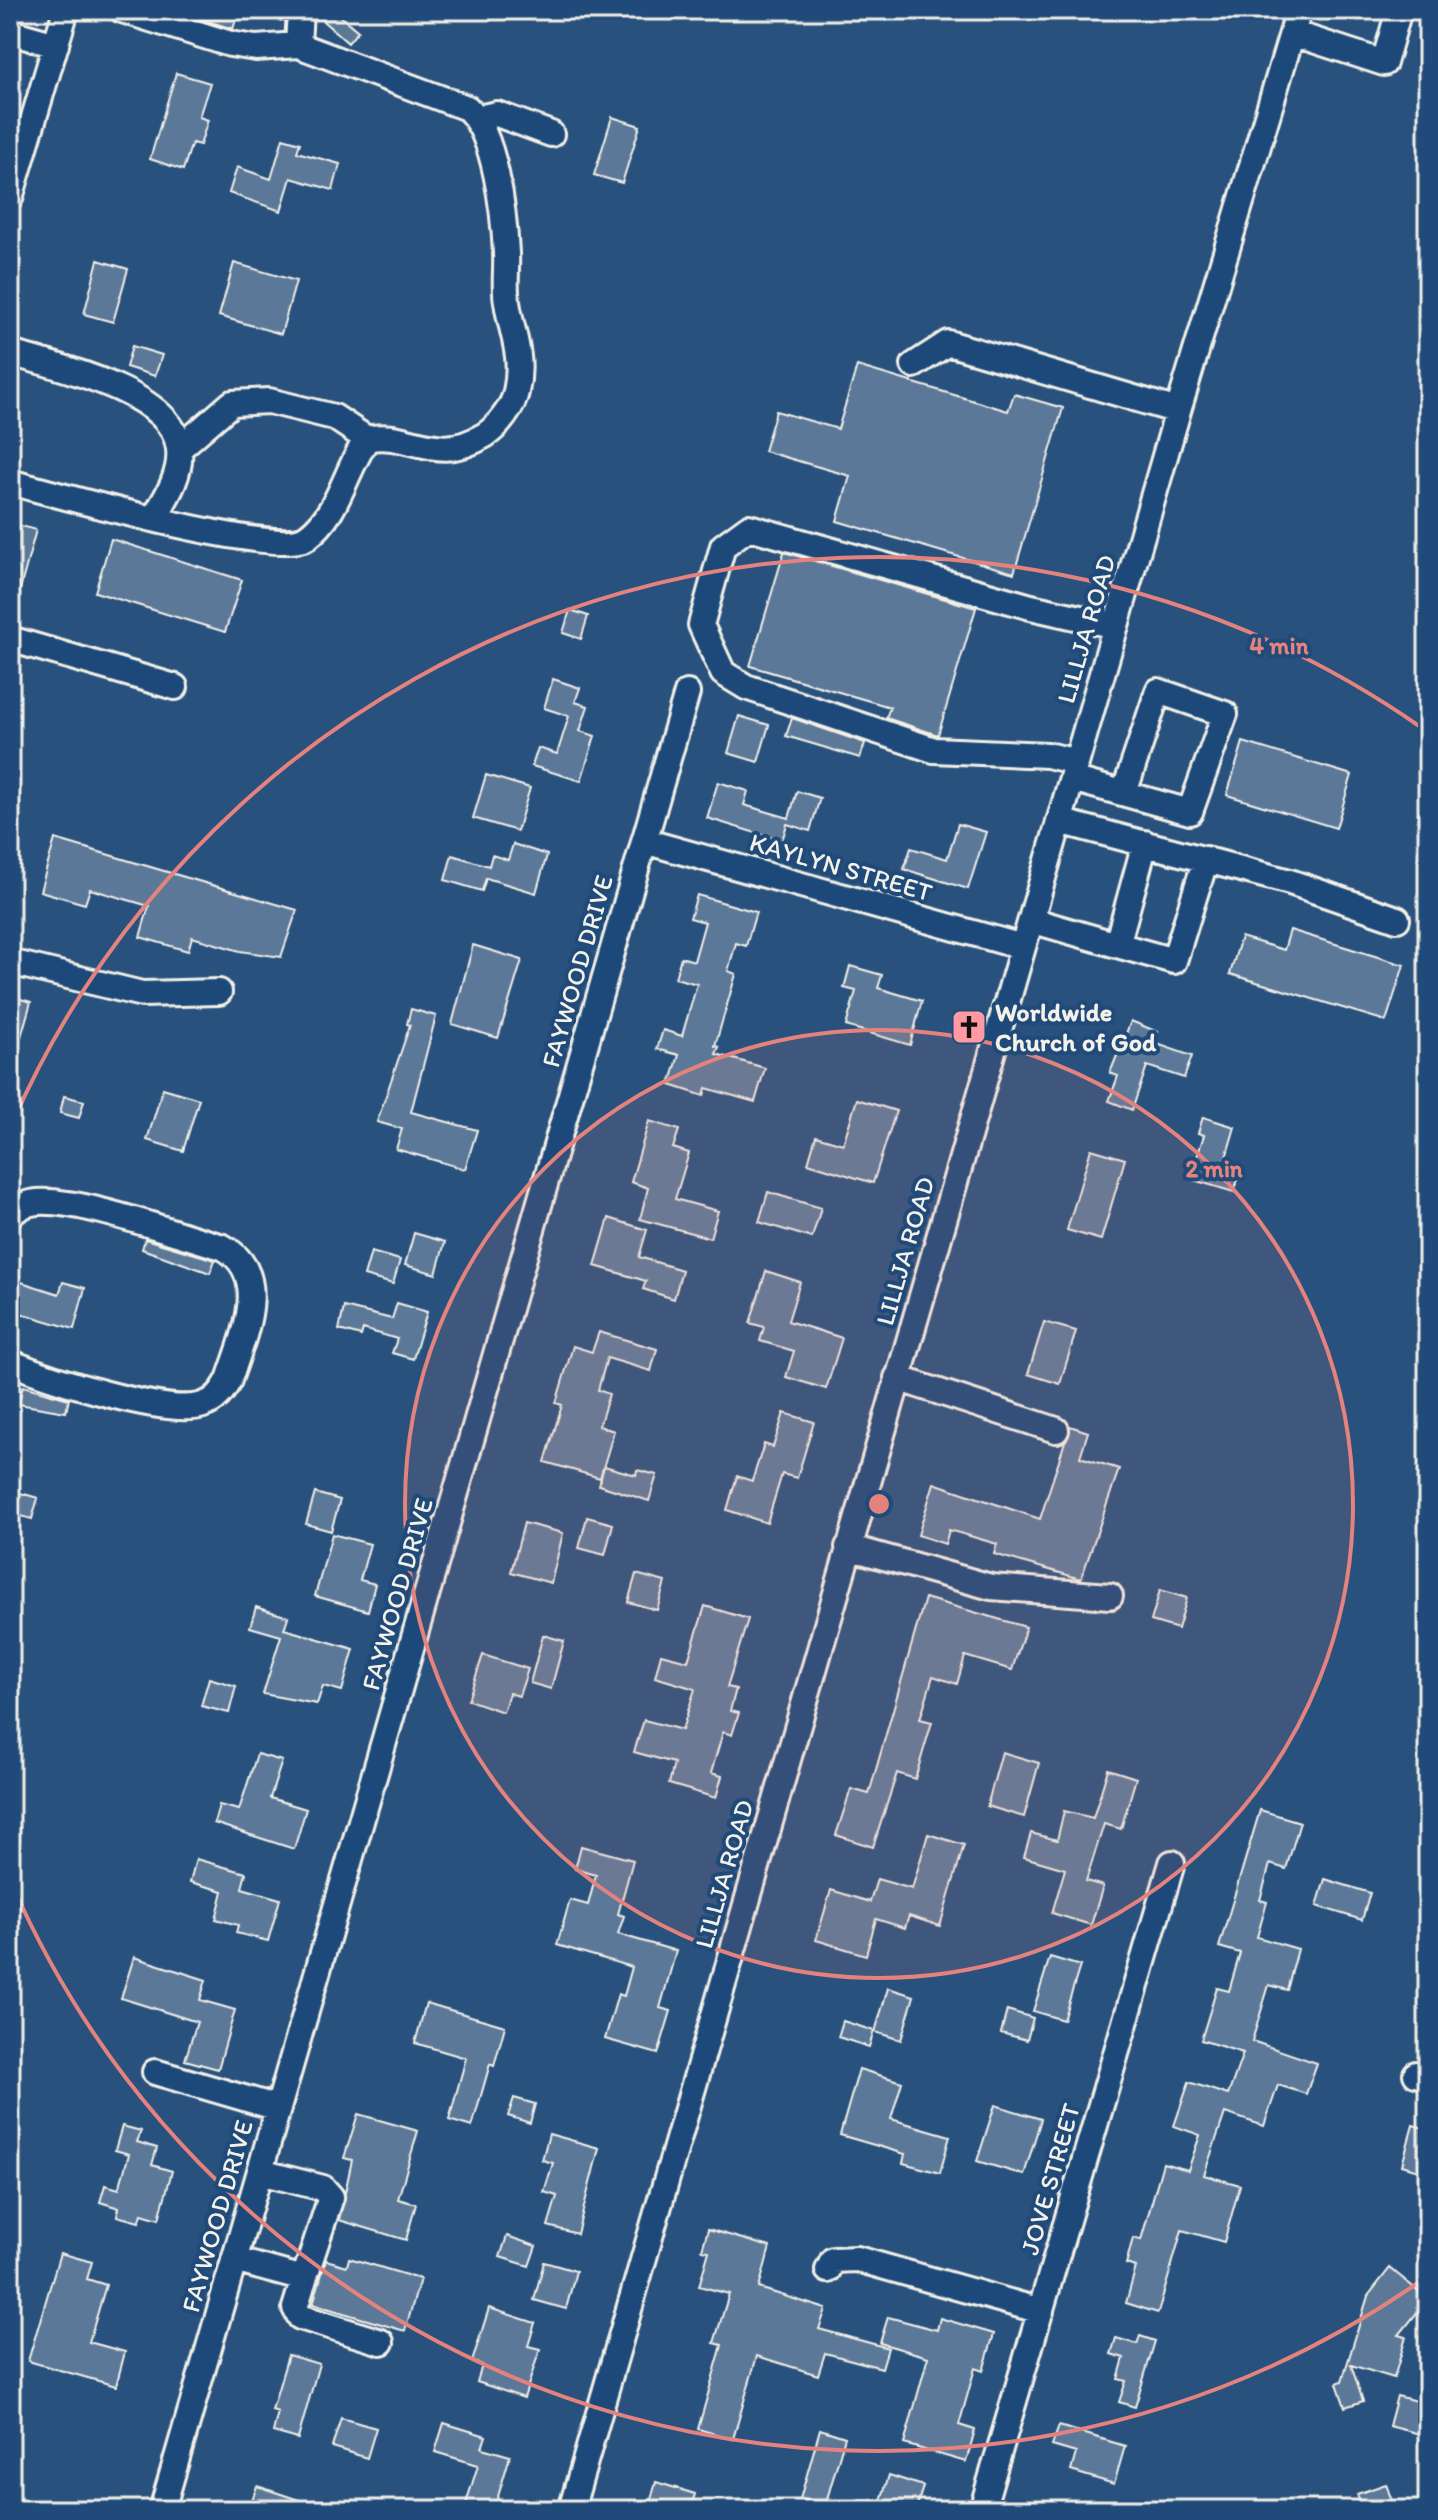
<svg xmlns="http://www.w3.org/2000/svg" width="1438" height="2520" font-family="Itim,sans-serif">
  <rect width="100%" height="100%" fill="#28517e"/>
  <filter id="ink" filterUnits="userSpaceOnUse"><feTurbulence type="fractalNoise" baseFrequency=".0125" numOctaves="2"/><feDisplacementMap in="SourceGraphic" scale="16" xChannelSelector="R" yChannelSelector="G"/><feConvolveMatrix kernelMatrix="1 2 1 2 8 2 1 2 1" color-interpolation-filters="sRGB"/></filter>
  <g filter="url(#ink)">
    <path fill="#5b7899" stroke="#f4f1e8" stroke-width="2" d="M197,10H239L233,29L195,17Z
      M315,10H333L358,31L348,43L315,14Z
      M176,73L210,83L199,117L208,120L200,145L192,143L183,170L150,159Z
      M612,117L640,126L622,183L594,175Z
      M283,138L300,143L297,152L340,164L333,190L291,178L281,211L229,193L237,167L271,179Z
      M98,260L128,269L113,322L84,314Z
      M234,263L296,281L281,334L219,316Z
      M132,346L162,355L155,376L126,367Z
      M857,366L1008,411L1014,394L1063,408L1014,573L837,521L850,476L764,451L776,411L838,429Z
      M10,523L36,530L15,608L10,607Z
      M111,539L242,580L225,632L95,592Z
      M784,552L976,608L938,735L886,718L890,707L750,666Z
      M570,610L588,616L581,639L563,633Z
      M553,679L580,688L575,702L588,706L580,731L595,736L581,781L532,766L538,748L557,754L569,716L544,708Z
      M739,716L769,725L758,762L728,753Z
      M792,718L865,743L860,758L786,736Z
      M1243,742L1352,775L1336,828L1227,795Z
      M486,775L530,788L517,831L473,818Z
      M718,782L748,791L744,805L789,818L797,791L820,798L810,831L787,824L782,841L707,818Z
      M958,824L986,832L968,889L904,869L911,848L947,859Z
      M55,839L297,910L281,957L240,951L192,937L188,951L140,937L149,906L90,889L85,904L40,891Z
      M513,844L547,855L536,893L486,878L482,891L445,880L452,855L489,866L492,855L508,860Z
      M697,895L756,912L746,946L736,943L728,971L736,974L715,1046L719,1047L716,1054L765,1068L755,1102L706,1088L704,1096L670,1085L679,1055L657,1049L663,1030L682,1036L697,984L675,978L681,957L694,961L705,922L690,918Z
      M1290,930L1404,965L1386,1021L1230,974L1241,937L1284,950Z
      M473,945L522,960L498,1038L452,1024Z
      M850,966L882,975L878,988L922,1001L910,1045L846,1026L856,991L844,988Z
      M10,996L31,1002L14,1061H10Z
      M411,1009L436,1016L411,1112L477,1130L465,1169L396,1149L402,1129L377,1122L410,1025L407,1024Z
      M1131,1021L1158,1032L1154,1043L1192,1056L1184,1078L1147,1066L1132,1110L1109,1101L1118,1076L1110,1073Z
      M163,1088L199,1099L183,1151L147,1140Z
      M64,1096L84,1101L79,1118L60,1113Z
      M857,1099L896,1111L873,1183L808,1163L816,1136L843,1144Z
      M1203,1117L1235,1127L1225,1161L1242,1166L1234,1192L1190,1179L1204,1135L1198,1133Z
      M649,1121L679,1130L673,1148L689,1153L675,1199L718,1211L710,1238L640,1219L648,1188L631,1182Z
      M1091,1149L1125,1159L1101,1240L1067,1230Z
      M768,1192L821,1208L812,1238L759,1222Z
      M609,1218L647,1230L639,1257L682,1270L674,1299L643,1289L646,1281L595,1266Z
      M414,1233L445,1242L436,1274L405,1265Z
      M145,1239L215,1260L210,1273L142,1249Z
      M371,1252L400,1260L393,1284L364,1276Z
      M766,1271L800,1282L788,1321L842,1338L826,1389L786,1377L794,1351L760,1341L764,1327L750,1323Z
      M15,1280L59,1294L63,1282L85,1288L74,1329L10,1310Z
      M397,1303L427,1312L413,1359L392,1353L397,1339L363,1329L361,1336L339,1330L344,1307L392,1319Z
      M1044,1322L1076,1331L1060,1384L1028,1374Z
      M599,1332L657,1349L651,1371L607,1358L598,1390L609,1394L599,1426L614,1431L600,1478L545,1462L562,1405L556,1403L573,1346L592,1352Z
      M23,1386L69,1399L66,1412L18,1404Z
      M784,1413L814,1422L797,1478L782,1474L767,1523L727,1510L737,1476L752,1481L764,1444L773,1447Z
      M1070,1426L1088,1432L1080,1457L1119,1469L1081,1579L994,1554L997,1544L949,1530L945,1544L918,1535L934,1483L1040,1519Z
      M604,1466L636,1475L637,1470L657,1475L649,1501L599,1485Z
      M10,1490L38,1498L32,1519L10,1513Z
      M315,1493L340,1500L331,1531L306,1524Z
      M587,1517L613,1524L605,1555L579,1548Z
      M524,1523L563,1533L551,1583L511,1572Z
      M332,1534L370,1544L360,1580L375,1584L368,1611L315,1596Z
      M636,1574L665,1582L657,1610L628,1602Z
      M1160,1590L1187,1598L1178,1629L1151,1621Z
      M925,1598L1026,1627L1012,1670L965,1656L957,1684L933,1676L920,1719L932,1722L915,1779L897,1773L873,1847L836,1835L851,1789L869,1794Z
      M705,1606L748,1619L727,1687L736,1689L730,1711L739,1713L732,1735L723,1732L711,1773L722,1776L716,1798L669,1784L674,1763L634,1752L644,1720L682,1730L695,1689L655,1677L661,1654L688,1661Z
      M256,1607L288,1617L284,1629L354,1649L342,1691L323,1686L317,1704L263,1694L281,1636L250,1627Z
      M543,1635L564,1641L551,1689L530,1683Z
      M483,1655L528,1669L519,1696L509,1693L503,1712L468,1700Z
      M209,1678L236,1686L229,1713L201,1706Z
      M1002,1752L1039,1763L1024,1817L987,1806Z
      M257,1754L282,1761L270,1798L306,1809L294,1849L214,1823L219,1805L239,1810Z
      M1108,1769L1136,1778L1121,1829L1104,1824L1086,1881L1103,1886L1091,1925L1052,1913L1065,1869L1024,1857L1031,1833L1057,1840L1064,1811L1093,1818Z
      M1260,1810L1300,1822L1286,1869L1270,1864L1260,1900L1267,1902L1257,1937L1298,1949L1287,1990L1269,1985L1252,2041L1317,2063L1306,2094L1278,2085L1264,2126L1225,2113L1204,2175L1240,2185L1224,2242L1182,2230L1158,2313L1126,2303L1136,2267L1126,2264L1133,2238L1141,2240L1163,2163L1188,2170L1200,2135L1174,2126L1189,2082L1228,2095L1243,2053L1201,2040L1217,1988L1229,1991L1240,1953L1219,1947Z
      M928,1834L964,1845L940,1926L909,1916L905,1928L876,1919L866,1955L816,1940L831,1890L870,1902L877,1879L912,1889Z
      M581,1846L633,1860L618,1914L624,1916L618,1934L676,1951L660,2008L671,2011L658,2054L605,2039L618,1994L624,1996L632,1967L557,1945L570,1900L588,1905L596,1875L575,1869Z
      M196,1859L246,1873L242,1888L280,1899L268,1941L236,1933L238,1925L216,1919L223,1891L190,1882Z
      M1325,1879L1370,1893L1362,1920L1317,1906Z
      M134,1957L206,1980L200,2000L235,2010L218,2069L185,2060L197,2022L121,1998Z
      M1050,1957L1080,1966L1063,2020L1033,2011Z
      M888,1988L914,1996L901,2040L875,2032Z
      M426,2003L505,2026L494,2066L490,2064L472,2127L449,2120L466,2058L415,2043Z
      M1007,2010L1033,2018L1027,2040L1001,2033Z
      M843,2021L874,2031L869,2047L838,2037Z
      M859,2069L902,2082L891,2119L950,2136L940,2173L903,2163L905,2154L840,2135Z
      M514,2098L535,2104L530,2123L508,2116Z
      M995,2105L1041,2119L1024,2175L977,2161Z
      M358,2114L418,2131L398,2199L416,2204L406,2240L339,2220L352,2160L344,2158Z
      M1413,2125L1428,2129V2173L1402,2165Z
      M122,2126L141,2131L137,2142L157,2148L152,2165L172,2171L159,2219L142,2214L139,2222L117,2216L119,2208L100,2202L105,2185L119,2189L129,2154L115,2150Z
      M549,2134L599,2148L577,2234L548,2226L557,2196L544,2192L553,2163L542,2160Z
      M708,2229L770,2247L759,2288L826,2309L819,2329L888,2348L882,2368L825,2353L818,2375L757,2356L733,2439L698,2429L722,2345L714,2343L729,2294L699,2286L709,2251L702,2250Z
      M507,2236L536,2246L529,2266L500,2257Z
      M60,2253L92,2262L87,2279L106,2285L89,2342L125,2352L116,2386L28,2361Z
      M349,2258L420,2279L405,2331L313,2304L326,2260L347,2266Z
      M544,2262L576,2271L566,2309L534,2300Z
      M1390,2268L1428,2299L1399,2335L1406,2337L1394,2378L1351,2365L1363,2401L1345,2407L1337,2383L1342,2381L1368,2296Z
      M489,2308L535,2323L528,2346L540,2349L524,2398L477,2382L482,2365L472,2362Z
      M888,2317L937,2330L940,2318L994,2334L983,2371L975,2368L959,2425L975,2430L966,2462L904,2444L928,2357L880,2343Z
      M1140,2336L1155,2341L1135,2407L1119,2402L1126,2381L1118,2379L1124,2358L1111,2354L1116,2338L1137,2344Z
      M288,2355L319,2364L298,2439L273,2432L278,2412L272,2410Z
      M1397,2396L1428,2404V2436L1389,2426Z
      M341,2418L376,2428L367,2458L332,2447Z
      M444,2423L486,2436L482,2448L510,2456L494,2510H464L478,2465L435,2452Z
      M1059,2426L1125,2446L1114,2484L1071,2471L1076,2453L1052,2446Z
      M820,2429L845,2437L825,2506L800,2499Z
      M889,2475L923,2486L916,2510H878Z
      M656,2482L695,2494L690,2510H648Z
      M1386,2484L1395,2510H1362L1357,2494Z
      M257,2486L320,2507V2510H270L251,2503Z"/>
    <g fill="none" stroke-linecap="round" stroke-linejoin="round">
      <defs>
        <path id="minor" d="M10,32L56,45
          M1292,33L1384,63L1399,10
          M298,45L300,10
          M478,118L497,114L551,134
          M10,198L66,10
          M10,353C56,366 174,392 179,449C182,474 166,498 154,518
          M914,365L948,343L1178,411
          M180,448L232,403L269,401L334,417L367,439
          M10,482C56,494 278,558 307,537C339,514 345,470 367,439C408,429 435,466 485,435C498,427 513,407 516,392C524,355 512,336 507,302C504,286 507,269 506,253C504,215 496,134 467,108L298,45L256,48L230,44L122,10
          M10,639L175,687
          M1076,762L1048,755L934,750L746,687L723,673L701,625L723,546L749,527L1031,607L1116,626
          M1072,779L1190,812L1225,714L1158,691L1124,793
          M1059,821L1290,882L1397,919
          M644,841L1023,947
          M1031,920L1117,945L1145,843
          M1117,945L1174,961L1206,859
          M10,962L142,994L219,992
          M10,1215C18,1208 25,1203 37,1202C83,1199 175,1234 223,1247C273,1275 243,1337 229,1380C223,1391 216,1401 203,1405C167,1417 48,1378 10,1362
          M897,1378L1056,1430
          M848,1547L991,1587L1110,1596
          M155,2072L278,2108
          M1416,2074L1428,2077
          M260,2172L323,2188L331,2197L304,2279
          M234,2260L304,2279L295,2308L300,2317L381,2342
          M828,2270L833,2260L857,2259L1041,2311
          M162,2510L687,693
          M571,2510L1178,411L1299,10
          M982,2510L1172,1863"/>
      </defs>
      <use href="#minor" stroke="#f4f1e8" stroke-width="30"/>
      <use href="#minor" stroke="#1f4a7a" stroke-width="24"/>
    </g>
  </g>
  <circle cx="879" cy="1504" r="474" fill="#e4827e" fill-opacity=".12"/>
  <g fill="none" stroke="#e4827e" stroke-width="4">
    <circle cx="879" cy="1504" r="474"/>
    <path d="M1422 2280A947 947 0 0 1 11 1882M11 1126A947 947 0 0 1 1422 728"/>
  </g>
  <defs>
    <symbol id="church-square" viewBox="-11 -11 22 22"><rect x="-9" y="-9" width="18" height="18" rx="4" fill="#ff9aa2" stroke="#1f4a7a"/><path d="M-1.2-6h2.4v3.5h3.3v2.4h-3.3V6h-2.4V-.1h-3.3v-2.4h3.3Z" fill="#111"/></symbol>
  </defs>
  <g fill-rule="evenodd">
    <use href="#church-square" x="949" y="1007" width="40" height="40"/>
  </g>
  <g text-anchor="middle" stroke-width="8" stroke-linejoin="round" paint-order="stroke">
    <g font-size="26" fill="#f4f1e8" stroke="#1f4a7a">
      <text transform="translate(1086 629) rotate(-74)" y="9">LILLJA ROAD</text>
      <text transform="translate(841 867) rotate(16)" y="9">KAYLYN STREET</text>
      <text transform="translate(577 971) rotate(-74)" y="9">FAYWOOD DRIVE</text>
      <text transform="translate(905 1251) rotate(-74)" y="9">LILLJA ROAD</text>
      <text transform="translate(397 1594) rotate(-74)" y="9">FAYWOOD DRIVE</text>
      <text transform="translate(724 1874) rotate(-74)" y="9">LILLJA ROAD</text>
      <text transform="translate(1050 2179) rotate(-74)" y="9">JOVE STREET</text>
      <text transform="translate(217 2216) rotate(-74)" y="9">FAYWOOD DRIVE</text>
    </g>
    <g font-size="26" font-weight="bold" fill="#f4f1e8" stroke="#1f4a7a" text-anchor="start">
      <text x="995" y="1021">Worldwide<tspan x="995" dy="30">Church of God</tspan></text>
    </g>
  </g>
  <circle cx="879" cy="1504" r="12" fill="#e4827e" stroke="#1f4a7a" stroke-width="4"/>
  <g font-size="24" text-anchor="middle" font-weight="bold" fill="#e4827e" stroke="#1f4a7a" stroke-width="8" stroke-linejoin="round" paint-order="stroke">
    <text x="1279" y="654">4 min</text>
    <text x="1214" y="1177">2 min</text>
  </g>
  <rect width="1438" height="2520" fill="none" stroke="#1f4a7a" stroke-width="40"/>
  <rect x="20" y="20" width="1398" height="2480" fill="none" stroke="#f4f1e8" stroke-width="3" filter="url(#ink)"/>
</svg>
